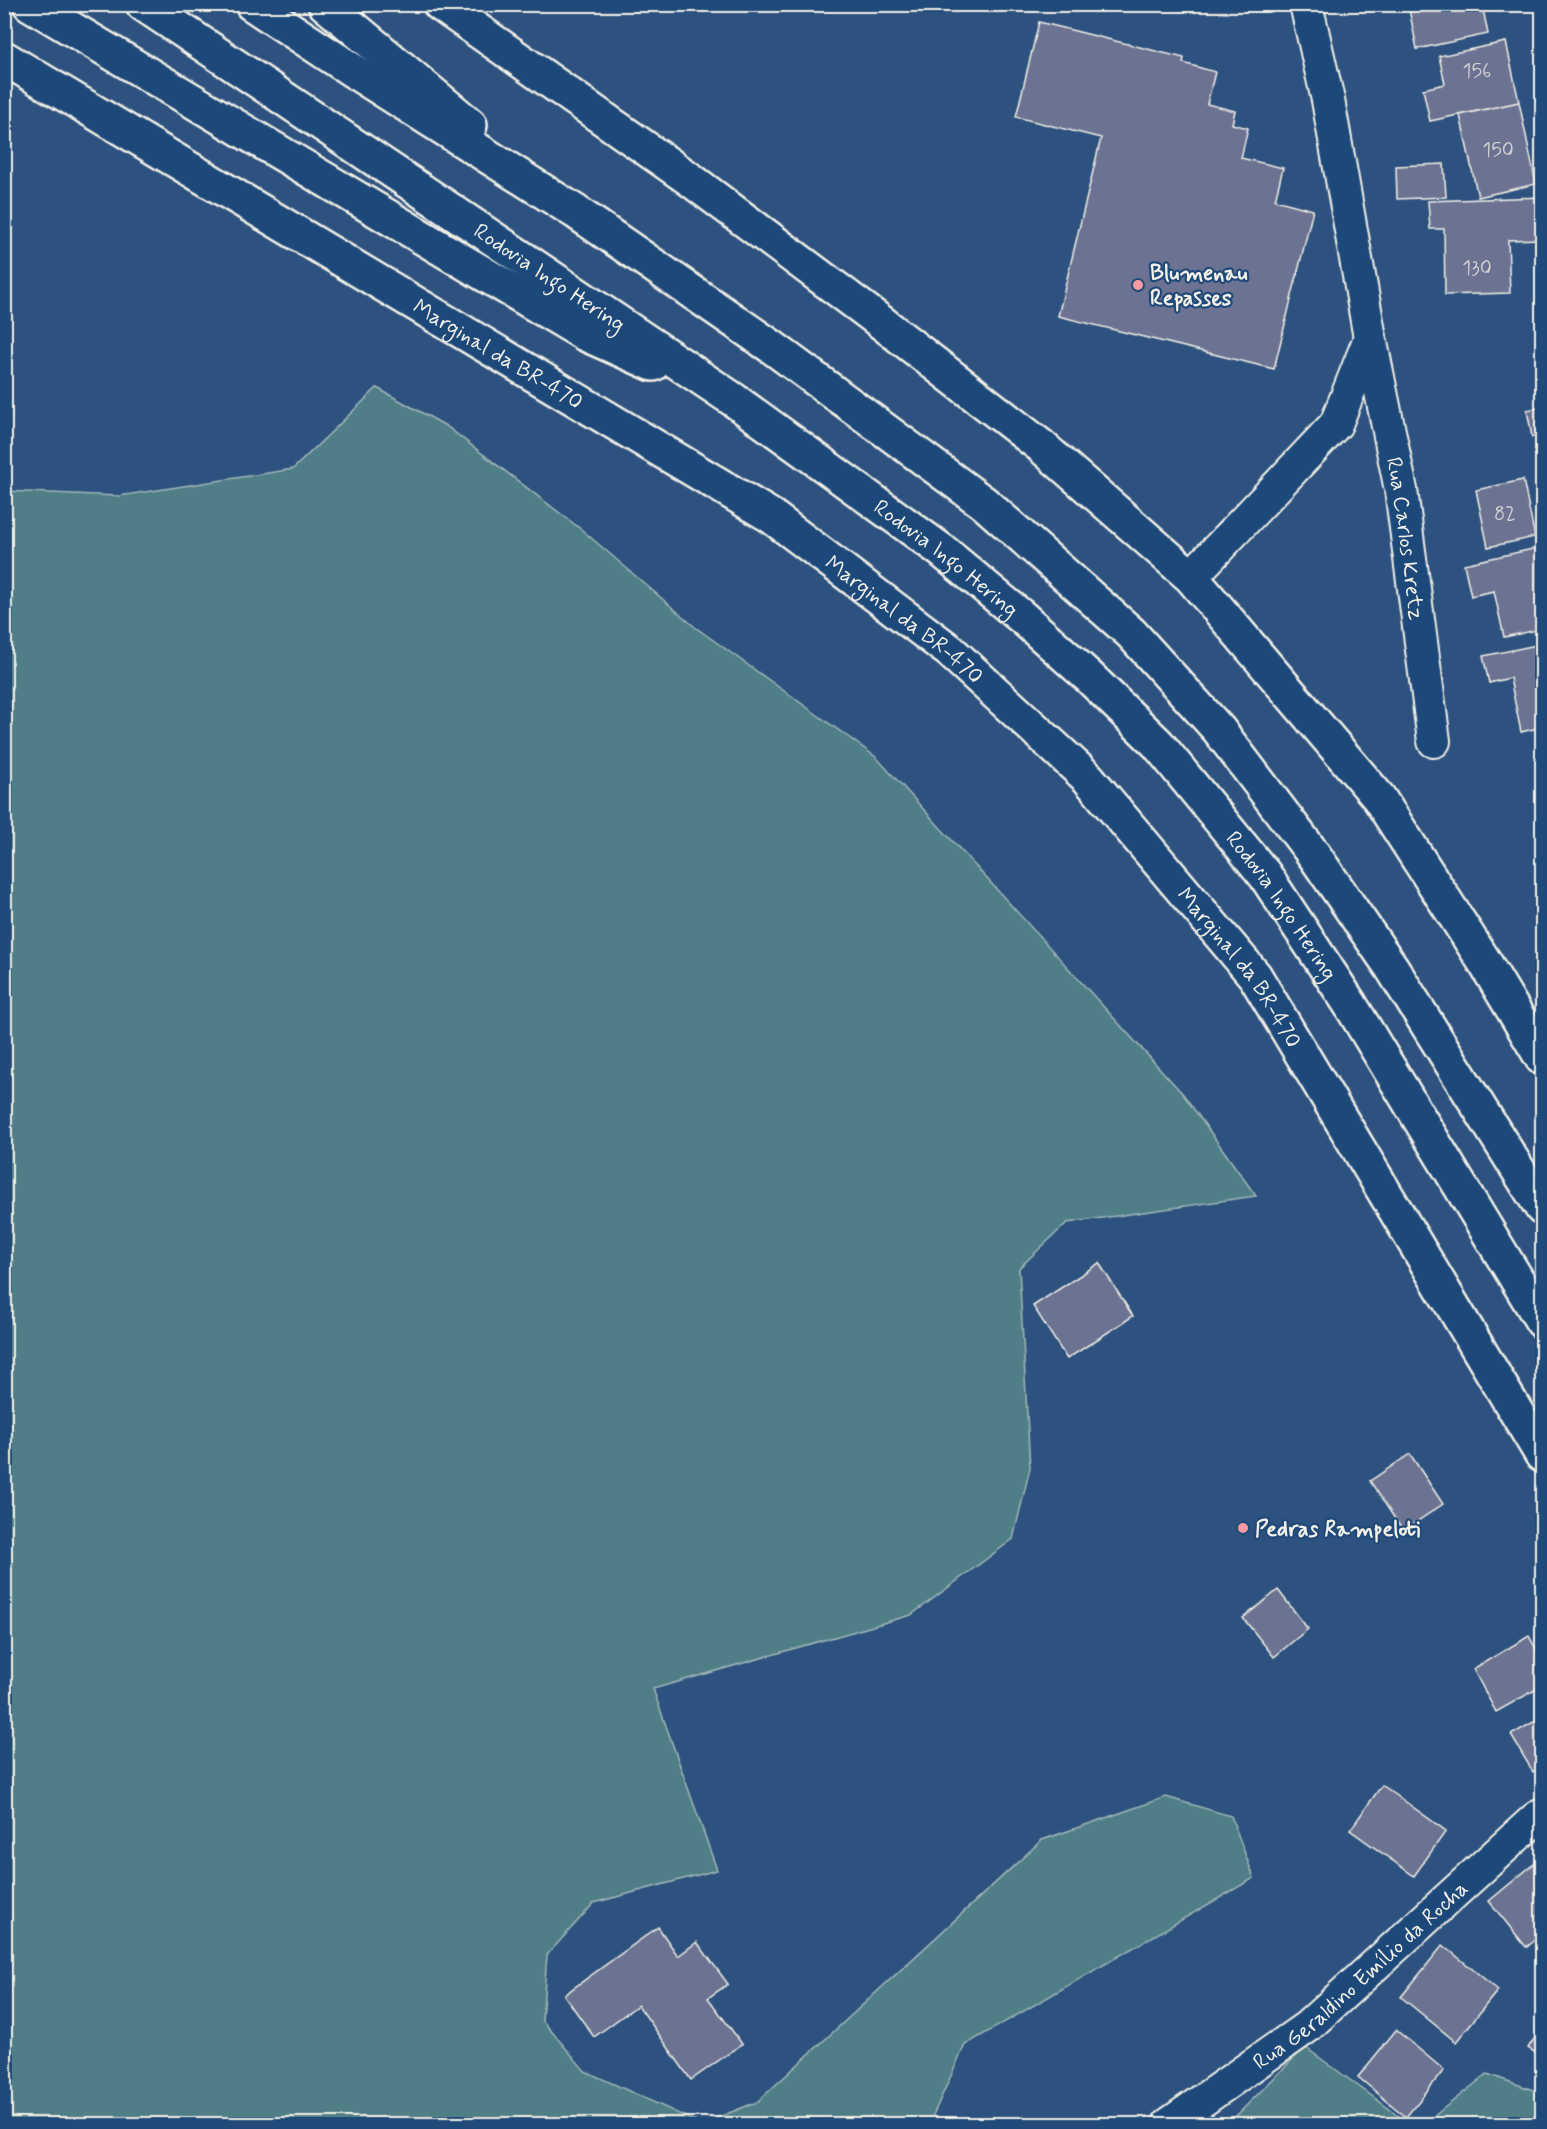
<svg xmlns="http://www.w3.org/2000/svg" width="1547" height="2129" font-family="Mynerve,sans-serif">
  <rect width="100%" height="100%" fill="#2e527f"/>
  <filter id="ink" filterUnits="userSpaceOnUse"><feTurbulence type="fractalNoise" baseFrequency=".0167" numOctaves="2"/><feDisplacementMap in="SourceGraphic" scale="12" xChannelSelector="R" yChannelSelector="G"/><feConvolveMatrix kernelMatrix="1 2 1 2 8 2 1 2 1" color-interpolation-filters="sRGB"/></filter>
  <g filter="url(#ink)">
    <path fill="#507e87" stroke="#a2b8b8" stroke-width="1.5" d="M377,388L446,426L582,530L695,627L876,757L1183,1094L1256,1196L1067,1223L1019,1268L1030,1468L1013,1539L911,1615L653,1689L717,1870L594,1903L547,1955L542,2020L585,2071L701,2124L757,2102L1042,1840L1166,1797L1231,1816L1254,1878L965,2045L929,2124H5V491L119,496L293,469Z
      M1305,2047L1410,2124H1228Z
      M1487,2074L1542,2093V2124H1424Z"/>
    <path fill="#6c7392" stroke="#f4f1e8" stroke-width="1.5" d="M1408,4H1482L1488,34L1417,49Z
      M1039,22L1184,58L1183,63L1215,72L1207,104L1235,111L1232,124L1248,128L1241,158L1283,168L1275,200L1313,210L1274,369L1058,316L1101,138L1016,117Z
      M1506,42L1519,102L1430,121L1423,89L1445,84L1439,56Z
      M1519,102L1536,184L1478,197L1460,115Z
      M1444,164L1446,197L1397,199L1396,166Z
      M1542,197V239L1508,240L1510,293L1445,295L1444,229H1430L1428,201Z
      M1542,407V435L1532,437L1527,410Z
      M1542,442V474L1536,444Z
      M1523,480L1535,537L1488,547L1476,490Z
      M1542,547V629L1504,637L1494,591L1471,596L1464,564Z
      M1542,644V727L1521,732L1510,678L1489,683L1483,656Z
      M1099,1263L1133,1316L1067,1359L1033,1306Z
      M1410,1454L1443,1504L1403,1531L1370,1481Z
      M1278,1590L1308,1629L1274,1657L1243,1618Z
      M1529,1636L1542,1660V1686L1496,1712L1473,1669Z
      M1542,1717V1766L1533,1772L1511,1735Z
      M1382,1785L1446,1831L1414,1876L1350,1830Z
      M1542,1857V1933L1526,1947L1489,1901Z
      M658,1927L678,1956L697,1942L728,1984L708,1998L742,2044L691,2080L638,2005L594,2037L564,1995Z
      M1443,1945L1498,1990L1456,2042L1401,1997Z
      M1542,2027V2057L1528,2048Z
      M1396,2030L1444,2070L1406,2117L1358,2077Z"/>
    <g fill="none" stroke-linecap="round" stroke-linejoin="round">
      <defs>
        <g id="minor">
          <path id="s1" d="M1306,4L1328,100L1370,338L1401,490L1434,741"/>
          <path d="M1191,577L1336,424L1370,338"/>
          <path id="s2" d="M1169,2124L1307,2027L1534,1820L1542,1814"/>
        </g>
        <g id="secondary">
          <path d="M440,4L691,180L877,319L1041,446L1191,577L1379,798L1484,961L1542,1058"/>
          <path id="s3" d="M4,58L771,516L950,651L1088,778L1255,976L1542,1455"/>
        </g>
        <g id="trunk">
          <path d="M30,4L585,334L653,364"/>
          <path id="s4" d="M143,4L734,400L941,550L1023,618L1088,676L1158,744L1265,875L1350,1004L1542,1321"/>
          <path d="M252,4L361,76L576,212L772,347L984,503L1131,633L1219,730L1314,855L1392,968L1542,1208"/>
          <path d="M325,4L470,125"/>
        </g>
      </defs>
      <use href="#minor" stroke="#f4f1e8" stroke-width="36"/>
      <use href="#secondary" stroke="#f4f1e8" stroke-width="38"/>
      <use href="#trunk" stroke="#f4f1e8" stroke-width="38"/>
      <use href="#minor" stroke="#1f4a7a" stroke-width="32"/>
      <use href="#secondary" stroke="#1f4a7a" stroke-width="33"/>
      <use href="#trunk" stroke="#1f4a7a" stroke-width="33"/>
    </g>
  </g>
  <g fill="#ff9aa2" stroke="#1f4a7a" stroke-width="2">
    <circle cx="1138" cy="285" r="6"/>
    <circle cx="1243" cy="1528" r="6"/>
  </g>
  <g text-anchor="middle" stroke-width="4.5" stroke-linejoin="round" paint-order="stroke">
    <g font-size="20" fill="#d2d2d2">
      <text x="1477" y="77">156</text>
      <text x="1498" y="156">150</text>
      <text x="1477" y="274">130</text>
      <text x="1505" y="520">82</text>
    </g>
    <g font-size="22" font-weight="bold" fill="#f4f1e8" stroke="#1f4a7a" text-anchor="start">
      <text x="1150" y="280">Blumenau<tspan x="1150" dy="25">Repasses</tspan></text>
      <text x="1255" y="1536">Pedras Rampeloti</text>
    </g>
    <g font-size="22" fill="#f4f1e8" stroke="#1f4a7a">
      <text dy="8" stroke="none"><textPath href="#s4" startOffset="490">Rodovia Ingo Hering</textPath></text>
      <text dy="8" stroke="none"><textPath href="#s3" startOffset="576">Marginal da BR-470</textPath></text>
      <text dy="8" stroke="none"><textPath href="#s1" startOffset="544">Rua Carlos Kretz</textPath></text>
      <text dy="8" stroke="none"><textPath href="#s4" startOffset="976">Rodovia Ingo Hering</textPath></text>
      <text dy="8" stroke="none"><textPath href="#s3" startOffset="1062">Marginal da BR-470</textPath></text>
      <text dy="8" stroke="none"><textPath href="#s4" startOffset="1462">Rodovia Ingo Hering</textPath></text>
      <text dy="8" stroke="none"><textPath href="#s3" startOffset="1548">Marginal da BR-470</textPath></text>
      <text dy="8" stroke="none"><textPath href="#s2" startOffset="243">Rua Geraldino Emílio da Rocha</textPath></text>
    </g>
  </g>
  <rect width="1547" height="2129" fill="none" stroke="#1f4a7a" stroke-width="24"/>
  <rect x="12" y="12" width="1523" height="2105" fill="none" stroke="#f4f1e8" stroke-width="2" filter="url(#ink)"/>
</svg>
